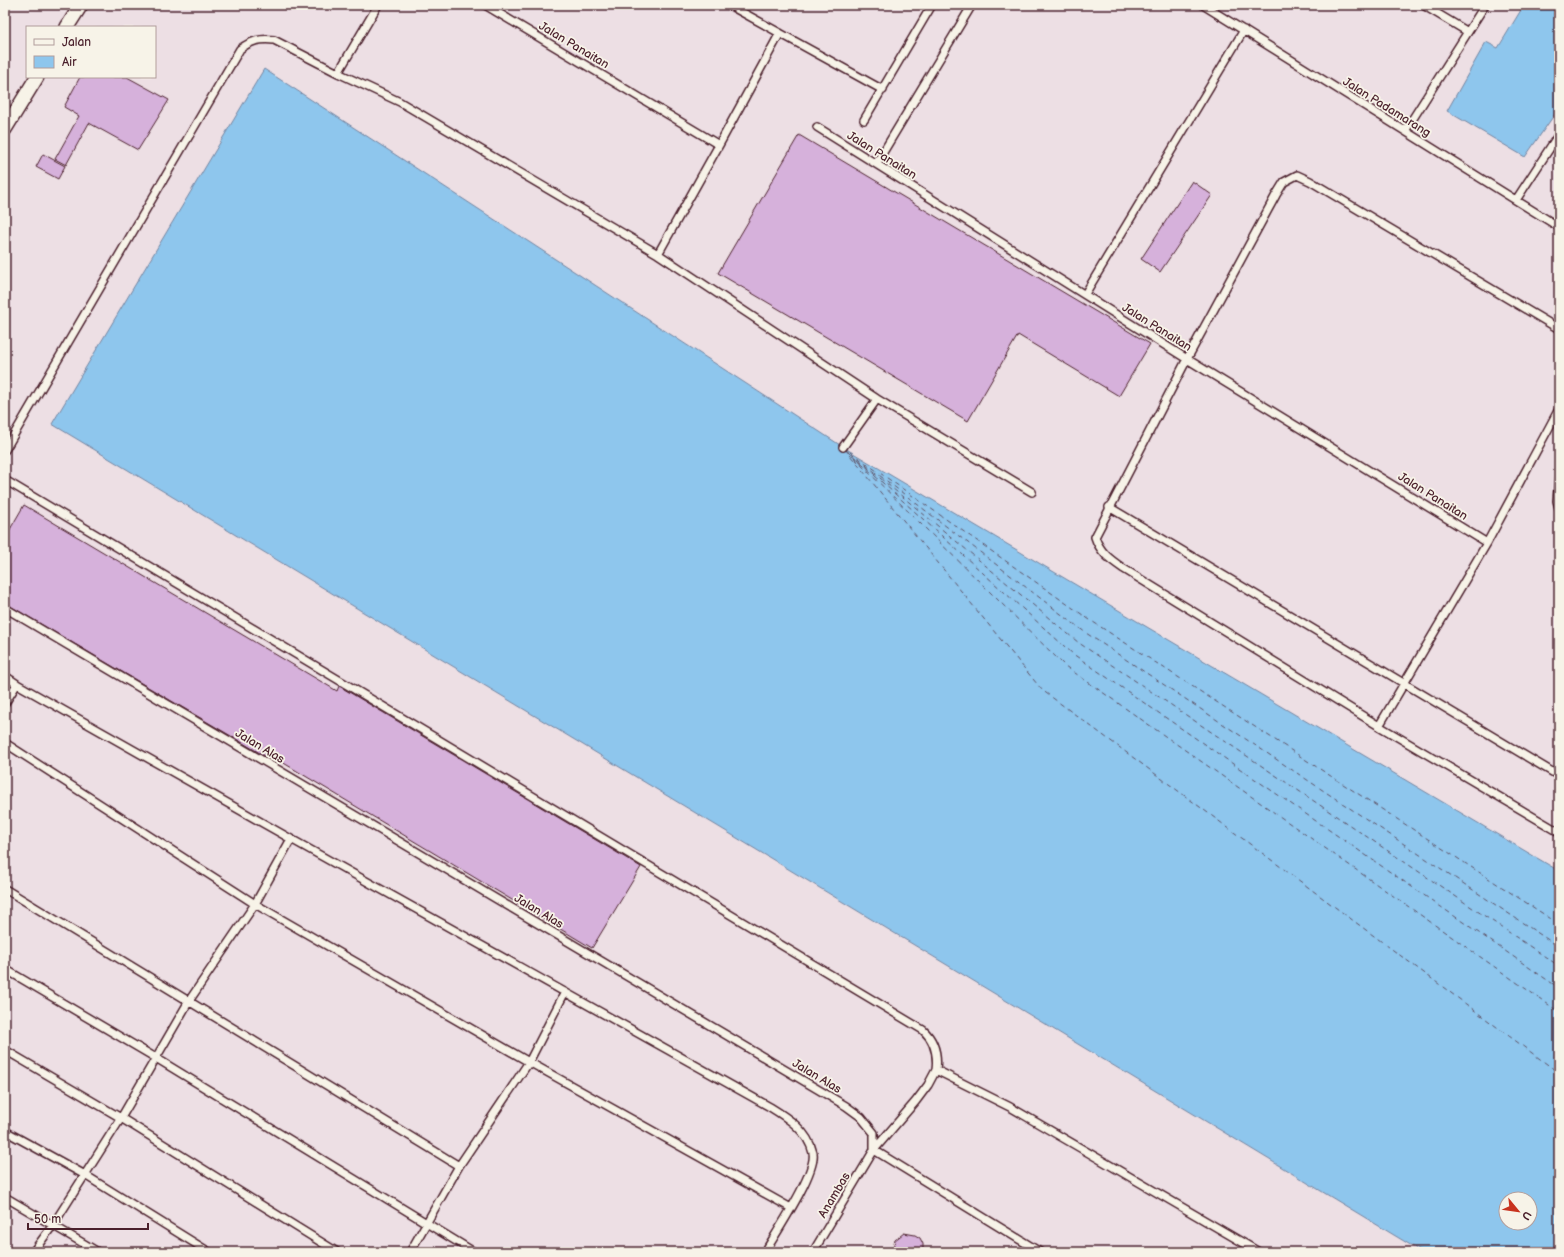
<svg xmlns="http://www.w3.org/2000/svg" width="1564" height="1257" font-family="'Balsamiq Sans',sans-serif">
  <rect width="100%" height="100%" fill="#f7f3e8"/>
  <filter id="ink" filterUnits="userSpaceOnUse"><feTurbulence type="fractalNoise" baseFrequency=".025" numOctaves="2"/><feDisplacementMap in="SourceGraphic" scale="8" xChannelSelector="R" yChannelSelector="G"/><feConvolveMatrix kernelMatrix="1 2 1 2 8 2 1 2 1" color-interpolation-filters="sRGB"/></filter>
  <g filter="url(#ink)">
    <path fill="#eddfe4" fill-rule="evenodd" d="M5,5H1524L1497,49L1486,42L1525,157L1559,108V871L843,447L264,69L52,424L1422,1252H5ZM27,27H155V77H27Z"/>
    <path fill="#8ec6ed" stroke="#73839f" fill-rule="evenodd" d="M1524,5H1559V108L1525,157L1447,111L1486,42L1498,48Z
      M264,69L843,447L1559,871V1252H1422L52,424ZM1506,1199H1530V1223H1506Z"/>
    <g fill="none" stroke-linecap="round" stroke-linejoin="round">
      <path stroke="#5e5165" stroke-width="1" stroke-dasharray="5 4" stroke-linecap="butt" d="M845,449L1042,690L1559,1073
        M845,449L1079,643L1559,966
        M848,452L1065,666L1559,1012
        M850,452L1090,620L1559,924
        M854,457L1073,654L1559,988
        M858,459L1086,633L1559,947"/>
    </g>
    <path fill="#d6b1db" stroke="#4a1f2b" d="M80,77H127L169,100L138,150L89,123L66,165L55,159L79,116L64,107Z
      M799,135L1150,344L1119,396L1018,335L968,421L718,273Z
      M43,154L65,166L58,179L36,167Z
      M1192,181L1212,195L1160,272L1141,259Z
      M24,505L337,691L339,686L641,867L592,948L272,756L270,759L5,603V538Z
      M904,1233L915,1235L920,1238L923,1244V1252H892L895,1240Z"/>
    <g fill="none" stroke-linecap="round" stroke-linejoin="round">
      <defs>
        <path id="lane" d="M378,5L338,73L400,102L658,254
          M485,5L719,145L658,254L877,399L1032,492
          M729,5L883,90
          M1203,5L1559,227
          M1423,5L1468,32
          M864,120L932,5
          M817,127L1187,359L1487,543
          M1405,131L1485,5
          M719,145L780,33
          M876,164L972,5
          M1516,200L1559,134
          M1085,294L1244,30
          M1559,329L1310,181L1297,175L1284,182L1276,195L1187,359L1095,537C1100,553 1111,560 1124,569L1379,726L1559,832
          M843,447L877,399
          M5,450L240,49C251,41 260,38 274,40L338,73
          M1559,477L1557,501L1559,508
          M5,480L923,1030C935,1041 938,1054 936,1070
          M1109,507L1559,776
          M5,608L846,1106L861,1117L874,1133V1150L1040,1252
          M5,676L17,684L5,703
          M17,684L291,839L770,1107C788,1118 808,1131 813,1153C817,1172 776,1233 765,1252
          M1379,726L1487,543L1559,409
          M5,743L255,904L529,1062L791,1208
          M5,889L459,1166
          M5,969L156,1058L474,1252
          M5,1050L121,1118L337,1252
          M5,1131L85,1175L209,1252
          M5,1197L98,1252
          M5,1250L9,1252
          M33,1252L53,1225L121,1118L189,1001L255,904L291,839
          M410,1252L459,1166L529,1062L565,992
          M813,1252L874,1150L916,1101L928,1085L936,1070L1010,1107L1259,1252"/>
        <path id="street" d="M67,27L81,5
          M5,129L37,77"/>
      </defs>
      <use href="#lane" stroke="#4a1f2b" stroke-width="10"/>
      <use href="#street" stroke="#4a1f2b" stroke-width="16"/>
      <use href="#lane" stroke="#f7f3e8" stroke-width="7"/>
      <use href="#street" stroke="#f7f3e8" stroke-width="13"/>
    </g>
  </g>
  <g text-anchor="middle" stroke-width="3.5" stroke-linejoin="round" paint-order="stroke">
    <g font-size="12" fill="#4a1f2b" stroke="#f7f3e8">
      <text transform="translate(574 45) rotate(31)" y="4">Jalan Panaitan</text>
      <text transform="translate(1387 107) rotate(32)" y="4">Jalan Padamarang</text>
      <text transform="translate(882 155) rotate(32)" y="4">Jalan Panaitan</text>
      <text transform="translate(1157 327) rotate(32)" y="4">Jalan Panaitan</text>
      <text transform="translate(1433 496) rotate(32)" y="4">Jalan Panaitan</text>
      <text transform="translate(260 746) rotate(31)" y="4">Jalan Alas</text>
      <text transform="translate(539 911) rotate(31)" y="4">Jalan Alas</text>
      <text transform="translate(817 1076) rotate(31)" y="4">Jalan Alas</text>
      <text transform="translate(834 1195) rotate(-59)" y="4">Anambas</text>
    </g>
  </g>
  <rect width="1564" height="1257" fill="none" stroke="#f7f3e8" stroke-width="20"/>
  <rect x="10" y="10" width="1544" height="1237" fill="none" stroke="#4a1f2b" stroke-width="1.5" filter="url(#ink)"/>
  <rect x="26" y="26" width="130" height="52" fill="#f7f3e8" stroke="#b29e9c"/>
  <rect x="34" y="39" width="20" height="6" fill="#f7f3e8" stroke="#b29e9c"/>
  <text x="62" y="46" font-size="12" fill="#4a1f2b">Jalan</text>
  <rect x="34" y="56" width="20" height="12" fill="#8ec6ed" stroke="#b29e9c"/>
  <text x="62" y="66" font-size="12" fill="#4a1f2b">Air</text>
  <g transform="translate(1518 1211) rotate(119)"><circle r="19" fill="#f7f3e8" stroke="#b29e9c"/>
  <path d="M0-3L7 15L0 10L-7 15Z" fill="#c8321e"/>
  <text y="-6" font-size="11" font-weight="bold" text-anchor="middle" fill="#4a1f2b">U</text>
  </g>
  <path d="M28 1223v6h120v-6" fill="none" stroke="#4a1f2b" stroke-width="2"/>
  <text x="34" y="1223" font-size="12" fill="#4a1f2b" stroke="#f7f3e8" stroke-width="3" paint-order="stroke">50 m</text>
</svg>
